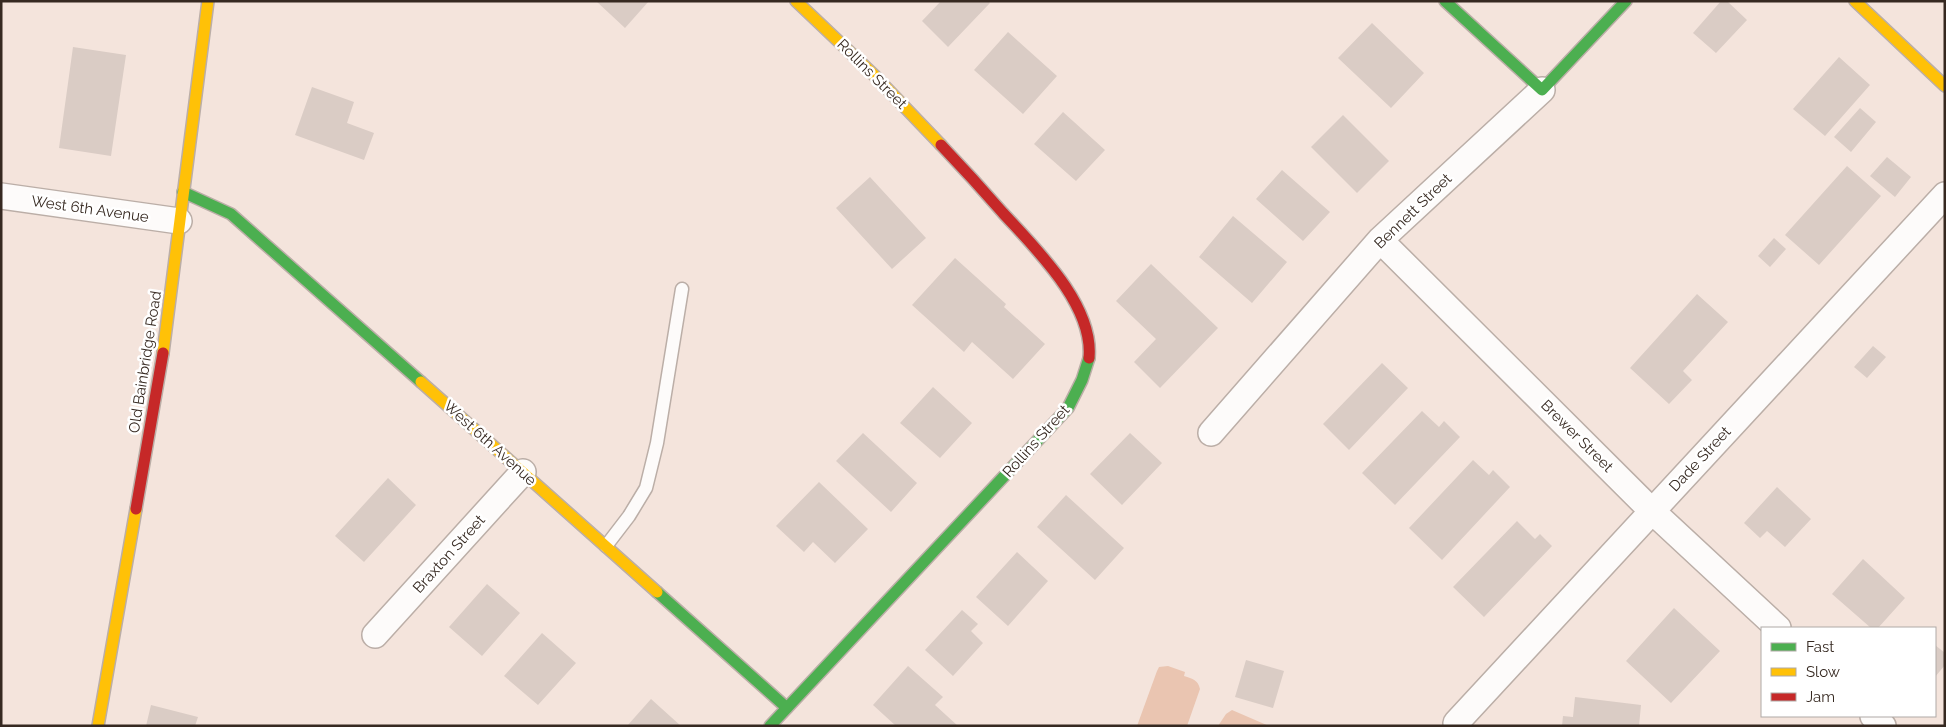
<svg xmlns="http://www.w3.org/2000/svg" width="1946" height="727" font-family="Raleway,sans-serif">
  <rect width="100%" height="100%" fill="#f4e4dc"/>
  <path fill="#eac5b1" d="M1168,666L1185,672L1184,676C1193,679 1198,680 1200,689L1187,726H1137L1157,671L1159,667Z
    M1232,710L1269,726H1218L1226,714Z"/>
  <path fill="#daccc5" d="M596,1H649L625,28Z
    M941,1H988L990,3L948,47L922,21Z
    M1721,1H1727L1747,20L1716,53L1693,33Z
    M1372,23L1424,73L1391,108L1338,58Z
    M1008,32L1057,76L1023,114L974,70Z
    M73,47L126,55L111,156L59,148Z
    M1839,57L1870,85L1825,136L1793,109Z
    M312,87L354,102L347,123L374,133L364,160L295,135Z
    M1860,108L1876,122L1851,152L1834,137Z
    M1063,112L1105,150L1076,181L1034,144Z
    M1343,115L1389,161L1357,193L1311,147Z
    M1887,157L1911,177L1895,197L1870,176Z
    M1847,166L1881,196L1819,265L1785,235Z
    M1282,170L1330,212L1303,241L1256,199Z
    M870,177L926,238L892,269L836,208Z
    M1233,216L1287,262L1252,303L1199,257Z
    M1774,238L1786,249L1770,267L1758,256Z
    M955,258L1006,304L1004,307L1045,344L1013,379L972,342L964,352L912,305Z
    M1151,264L1218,328L1160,388L1134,362L1156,339L1116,301Z
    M1697,294L1728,322L1683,371L1692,380L1669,404L1630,368Z
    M1873,346L1886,357L1867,378L1854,367Z
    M1382,363L1408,388L1349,450L1323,424Z
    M933,387L972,423L940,458L900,423Z
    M1422,411L1439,427L1444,421L1460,437L1395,505L1362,473Z
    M863,433L917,483L891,512L836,461Z
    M1130,433L1162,463L1122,505L1090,474Z
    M1473,460L1489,475L1493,470L1510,487L1442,560L1409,528Z
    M388,478L416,505L364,562L335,536Z
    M819,482L868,529L835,563L813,542L804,552L776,526Z
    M1777,487L1811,519L1785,547L1767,531L1760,538L1744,523Z
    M1066,495L1124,548L1095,580L1037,527Z
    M1517,521L1535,539L1540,534L1552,546L1484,617L1453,587Z
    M1017,552L1048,581L1008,626L976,597Z
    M1863,559L1905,598L1878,628H1871L1832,594Z
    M487,584L520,613L482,656L449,627Z
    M1674,608L1720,651L1671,703L1626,661Z
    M962,610L978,624L971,631L983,643L953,676L925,650Z
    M542,633L576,663L538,705L504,676Z
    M1935,645L1945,653V665L1935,677Z
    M1246,660L1284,671L1273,708L1235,697Z
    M908,666L943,697L935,705L958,726H896L873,705Z
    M1575,697L1641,705L1639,726H1562L1563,716L1573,717Z
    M651,699L681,726H627Z
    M151,705L198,717L195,726H146Z"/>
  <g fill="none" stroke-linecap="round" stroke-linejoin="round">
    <defs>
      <path id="lane" d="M606,546L629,516L646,488L657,443L682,289"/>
      <path id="street" d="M1,196L179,221
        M1380,240L1652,511L1778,628
        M1211,433L1380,240L1542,90
        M375,635L523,472
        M1873,716L1883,726
        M1458,726L1456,723L1945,195"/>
      <path id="fast" d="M1445,1L1542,90L1626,1
        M183,192L231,214L421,382
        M657,592L787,708
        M770,726L1068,408L1082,380L1089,358"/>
      <path id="slow" d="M796,1L875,76L941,145
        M1855,1L1945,86
        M163,353L208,1
        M421,382L657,592
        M98,726L136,509"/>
      <path id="jam" d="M941,145C962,167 983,190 1003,213C1036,249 1094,305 1089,358
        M136,509L163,353"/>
    </defs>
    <use href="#lane" stroke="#bbaea7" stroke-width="15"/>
    <use href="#street" stroke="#bbaea7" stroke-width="28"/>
    <use href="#fast" stroke="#bbaea7" stroke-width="14"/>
    <use href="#slow" stroke="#bbaea7" stroke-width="14"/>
    <use href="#jam" stroke="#bbaea7" stroke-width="14"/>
    <use href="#lane" stroke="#fdfbfa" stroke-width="12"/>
    <use href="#street" stroke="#fdfbfa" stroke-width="25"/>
    <use href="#fast" stroke="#4caf50" stroke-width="11"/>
    <use href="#slow" stroke="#ffc107" stroke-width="11"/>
    <use href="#jam" stroke="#c62828" stroke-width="11"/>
  </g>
  <g text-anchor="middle" stroke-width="5" stroke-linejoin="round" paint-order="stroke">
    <g font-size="15" fill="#362921" stroke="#fff">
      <text transform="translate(872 74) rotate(45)" y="5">Rollins Street</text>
      <text transform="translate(90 209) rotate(8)" y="5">West 6th Avenue</text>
      <text transform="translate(1413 211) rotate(-44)" y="5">Bennett Street</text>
      <text transform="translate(145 362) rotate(-81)" y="5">Old Bainbridge Road</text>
      <text transform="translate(1577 436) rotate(45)" y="5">Brewer Street</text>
      <text transform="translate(1036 441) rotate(-48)" y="5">Rollins Street</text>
      <text transform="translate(490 443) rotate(42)" y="5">West 6th Avenue</text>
      <text transform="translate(1700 459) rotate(-47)" y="5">Dade Street</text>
      <text transform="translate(449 554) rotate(-48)" y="5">Braxton Street</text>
    </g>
  </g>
  <rect width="1946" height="727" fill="none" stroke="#362921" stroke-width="5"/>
  <rect x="1761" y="627" width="175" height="90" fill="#ffffff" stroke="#afa9a6"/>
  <rect x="1771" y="643" width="25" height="8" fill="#4caf50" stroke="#afa9a6"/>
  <text x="1806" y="652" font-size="15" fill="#362921">Fast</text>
  <rect x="1771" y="668" width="25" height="8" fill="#ffc107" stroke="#afa9a6"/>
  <text x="1806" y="677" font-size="15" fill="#362921">Slow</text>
  <rect x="1771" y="693" width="25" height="8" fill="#c62828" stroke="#afa9a6"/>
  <text x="1806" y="702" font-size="15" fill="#362921">Jam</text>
</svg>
